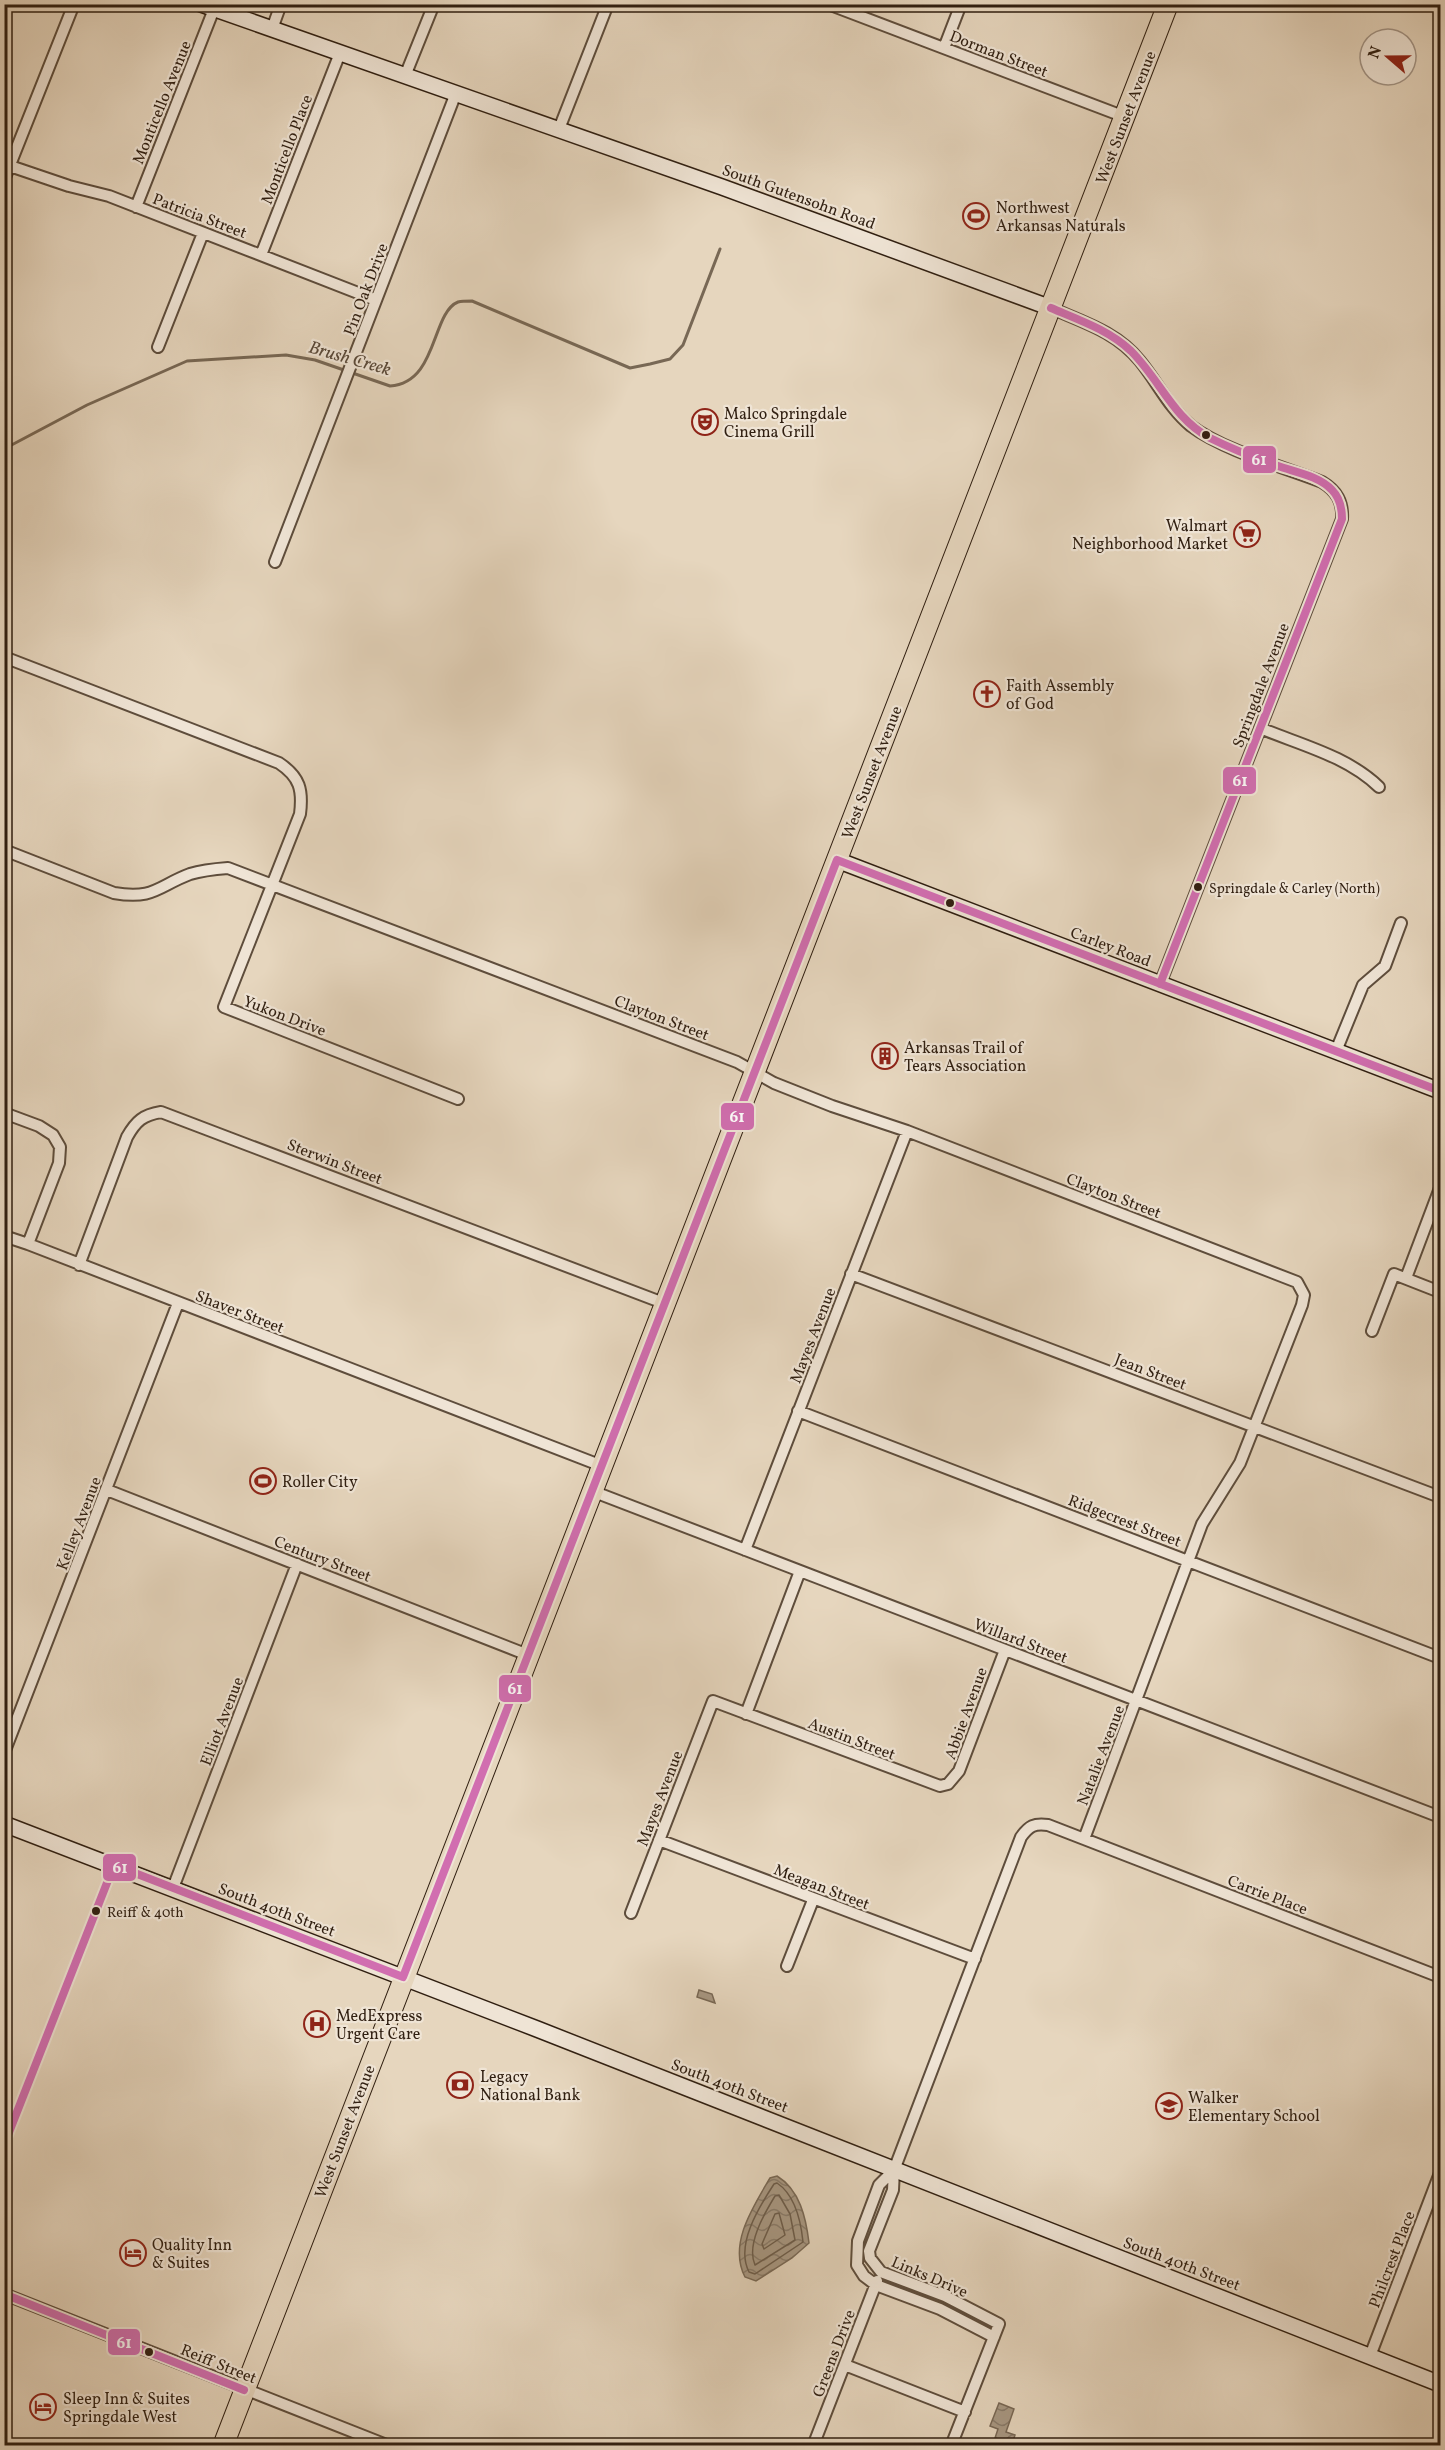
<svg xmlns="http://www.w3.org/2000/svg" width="1445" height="2450" font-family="Vollkorn,serif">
  <defs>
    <pattern id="water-waves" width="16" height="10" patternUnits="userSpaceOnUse" patternTransform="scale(1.5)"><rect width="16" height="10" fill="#a89883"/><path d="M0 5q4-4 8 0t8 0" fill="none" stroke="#897b6a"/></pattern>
  </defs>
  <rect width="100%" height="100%" fill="#e6d6be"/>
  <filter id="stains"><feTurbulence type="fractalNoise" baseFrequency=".00333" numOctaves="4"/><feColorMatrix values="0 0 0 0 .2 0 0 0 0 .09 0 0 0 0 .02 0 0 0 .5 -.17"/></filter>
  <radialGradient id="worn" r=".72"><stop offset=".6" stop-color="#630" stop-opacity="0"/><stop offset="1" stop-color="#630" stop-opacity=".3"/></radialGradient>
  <path fill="url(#water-waves)" stroke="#786855" stroke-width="1.5" d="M699,1990L712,1994L715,2003L697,1997Z
    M777,2176C800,2190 806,2218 809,2243L792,2258L756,2281L745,2277C728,2244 753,2207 770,2178Z
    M999,2403L1014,2409L1006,2432L1015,2435L1012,2444L995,2438L998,2429L990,2426Z"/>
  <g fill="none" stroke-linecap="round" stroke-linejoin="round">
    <path stroke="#6c5c4a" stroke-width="1.5" d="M777,2183C795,2195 801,2222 803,2242L755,2274L749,2272C735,2245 759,2207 774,2184Z
      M779,2195L790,2214L795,2240L755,2265C746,2245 764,2214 775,2196Z
      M779,2213L785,2235L764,2249L762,2244L775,2214Z"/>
    <path stroke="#786855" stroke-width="3" d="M4,449L87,405L187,361L286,355L315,360L390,386C438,383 431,313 458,302C462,301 468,301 472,301L630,368L650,364L670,359L683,345L720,249"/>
    <defs>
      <path id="street" d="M828,4L1125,117
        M272,29L281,4
        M944,48L961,4
        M405,76L434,4
        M559,129L608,4
        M10,166L69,186L109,196L376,300
        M4,180L74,4
        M136,207L214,9
        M261,255L340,53
        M1051,308C1083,322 1117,332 1140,361C1158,383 1169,408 1191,426C1223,450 1283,467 1322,482C1337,491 1343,502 1342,519L1160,984
        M158,347L203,233
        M275,562L456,93
        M4,657L279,763C300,777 303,790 300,814L224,1007L458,1099
        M1260,728C1301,745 1347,756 1379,787
        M4,850L114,893C154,900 158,886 190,874C203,870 215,869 228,868L737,1062L774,1083L832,1106L907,1131L1297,1282L1304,1295L1302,1305L1240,1463L1202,1524L1084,1839
        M1336,1051L1363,985L1385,966L1401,923
        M4,1113L39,1126L53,1135L60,1147L59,1163L28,1244L602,1466
        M4,1236L28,1244
        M79,1265L127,1137C136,1121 143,1115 161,1112L666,1304
        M851,1274L1440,1497
        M1406,1278L1440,1188
        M1372,1331L1394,1274L1440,1292
        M798,1411L1440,1658
        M107,1490L528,1655
        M592,1491L1440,1817
        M745,1550L907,1131
        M746,1714L800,1571
        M4,1753L178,1303
        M659,1840L975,1959
        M173,1888L297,1564
        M631,1913L713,1701L940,1786L948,1784L959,1771L1005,1650
        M787,1966L813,1900
        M894,2170L879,2185L858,2241L857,2265L864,2276L876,2285L940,2309L994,2337
        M4,2294L389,2446
        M1370,2356L1440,2173
        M845,2365L965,2412
        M813,2446L877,2281
        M951,2446L999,2324L945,2296L881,2272L870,2258L869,2251L893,2190L894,2170L1021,1837C1029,1826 1034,1823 1048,1825L1440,1977"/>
      <path id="secondary" d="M201,4L722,187L1051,308
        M837,860L1440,1091
        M4,1824L537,2029L1440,2384"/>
      <path id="highway" d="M223,2446L1168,4"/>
    </defs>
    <use href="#street" stroke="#5e4d3c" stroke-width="14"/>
    <use href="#secondary" stroke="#301f11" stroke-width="18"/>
    <use href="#highway" stroke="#301f11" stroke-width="22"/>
    <use href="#street" stroke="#efe4d5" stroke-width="10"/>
    <use href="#secondary" stroke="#efe4d5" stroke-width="15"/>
    <use href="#highway" stroke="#e6d6be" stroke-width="20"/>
    <defs>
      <path id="bus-1" d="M1051,308C1079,320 1109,330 1131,351C1160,380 1173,418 1210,438C1232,449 1255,458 1278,466C1295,472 1319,476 1332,490C1340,498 1342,508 1342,519L1160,984
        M4,2145L114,1865L403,1977L837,860L1440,1091
        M4,2294L244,2390"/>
    </defs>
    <use href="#bus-1" stroke="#efe4d5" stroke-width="12"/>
    <use href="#bus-1" stroke="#d16eb0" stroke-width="8"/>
  </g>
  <defs>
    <symbol id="stadium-ring" viewBox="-11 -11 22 22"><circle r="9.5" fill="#efe4d5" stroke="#8f2418" stroke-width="1.5"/><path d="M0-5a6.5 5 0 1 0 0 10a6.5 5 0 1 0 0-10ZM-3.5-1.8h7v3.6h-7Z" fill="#8f2418"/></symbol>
    <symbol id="theatre-ring" viewBox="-11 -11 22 22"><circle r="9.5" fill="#efe4d5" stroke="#8f2418" stroke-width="1.5"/><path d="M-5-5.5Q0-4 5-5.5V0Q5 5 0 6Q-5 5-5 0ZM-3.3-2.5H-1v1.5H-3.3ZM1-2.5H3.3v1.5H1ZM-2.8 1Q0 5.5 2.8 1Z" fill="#8f2418"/></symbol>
    <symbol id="supermarket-ring" viewBox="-11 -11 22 22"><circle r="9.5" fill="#efe4d5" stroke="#8f2418" stroke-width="1.5"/><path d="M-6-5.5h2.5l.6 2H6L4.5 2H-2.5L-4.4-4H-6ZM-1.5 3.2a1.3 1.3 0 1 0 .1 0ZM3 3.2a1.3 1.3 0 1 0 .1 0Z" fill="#8f2418"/></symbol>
    <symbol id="church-ring" viewBox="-11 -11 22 22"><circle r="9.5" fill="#efe4d5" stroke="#8f2418" stroke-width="1.5"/><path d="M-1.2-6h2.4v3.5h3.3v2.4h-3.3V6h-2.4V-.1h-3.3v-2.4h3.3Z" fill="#8f2418"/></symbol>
    <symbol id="building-ring" viewBox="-11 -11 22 22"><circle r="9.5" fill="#efe4d5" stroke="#8f2418" stroke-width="1.5"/><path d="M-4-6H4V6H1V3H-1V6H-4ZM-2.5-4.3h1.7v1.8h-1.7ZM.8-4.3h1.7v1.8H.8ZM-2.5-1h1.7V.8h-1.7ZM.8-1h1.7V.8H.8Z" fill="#8f2418"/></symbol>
    <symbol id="hospital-ring" viewBox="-11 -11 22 22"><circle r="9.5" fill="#efe4d5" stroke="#8f2418" stroke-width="1.5"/><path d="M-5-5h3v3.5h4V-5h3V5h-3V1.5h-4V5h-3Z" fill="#8f2418"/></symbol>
    <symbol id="bank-ring" viewBox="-11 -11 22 22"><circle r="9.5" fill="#efe4d5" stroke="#8f2418" stroke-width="1.5"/><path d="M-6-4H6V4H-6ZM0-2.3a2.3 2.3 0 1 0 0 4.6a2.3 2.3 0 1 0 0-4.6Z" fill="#8f2418"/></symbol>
    <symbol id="school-ring" viewBox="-11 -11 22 22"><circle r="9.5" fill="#efe4d5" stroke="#8f2418" stroke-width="1.5"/><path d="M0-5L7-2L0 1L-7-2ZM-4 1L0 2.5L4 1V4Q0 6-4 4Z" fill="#8f2418"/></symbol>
    <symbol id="hotel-ring" viewBox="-11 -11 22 22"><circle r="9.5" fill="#efe4d5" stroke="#8f2418" stroke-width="1.5"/><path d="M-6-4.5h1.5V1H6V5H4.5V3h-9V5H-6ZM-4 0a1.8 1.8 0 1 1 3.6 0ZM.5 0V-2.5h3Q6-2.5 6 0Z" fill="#8f2418"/></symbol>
  </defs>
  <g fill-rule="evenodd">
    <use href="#stadium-ring" x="961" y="201" width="30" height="30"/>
    <use href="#theatre-ring" x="690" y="407" width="30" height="30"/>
    <use href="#supermarket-ring" x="1232" y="519" width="30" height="30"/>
    <use href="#church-ring" x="972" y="679" width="30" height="30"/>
    <use href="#building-ring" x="870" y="1041" width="30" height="30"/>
    <use href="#stadium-ring" x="248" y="1466" width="30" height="30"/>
    <use href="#hospital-ring" x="302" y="2009" width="30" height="30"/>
    <use href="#bank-ring" x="445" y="2070" width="30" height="30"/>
    <use href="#school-ring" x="1154" y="2091" width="30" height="30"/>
    <use href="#hotel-ring" x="118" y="2238" width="30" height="30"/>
    <use href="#hotel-ring" x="28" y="2392" width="30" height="30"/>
  </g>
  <g fill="#301f11" stroke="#efe4d5" stroke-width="2">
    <circle cx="1206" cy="435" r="5"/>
    <circle cx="1198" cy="887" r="5"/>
    <circle cx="950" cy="903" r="5"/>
    <circle cx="96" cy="1911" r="5"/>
    <circle cx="149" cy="2352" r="5"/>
  </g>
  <g text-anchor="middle" stroke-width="4.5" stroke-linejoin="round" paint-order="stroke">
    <g font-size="14" fill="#301f11" stroke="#efe4d5" text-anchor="start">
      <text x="1209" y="893">Springdale &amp; Carley (North)</text>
      <text x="107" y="1917">Reiff &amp; 40th</text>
    </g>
    <g font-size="16" fill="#301f11" stroke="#efe4d5">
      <text transform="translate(999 53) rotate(21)" y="6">Dorman Street</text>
      <text transform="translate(161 102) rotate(-68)" y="6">Monticello Avenue</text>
      <text transform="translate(1125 117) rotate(-69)" y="6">West Sunset Avenue</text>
      <text transform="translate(286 149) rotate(-69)" y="6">Monticello Place</text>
      <text transform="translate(799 196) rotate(20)" y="6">South Gutensohn Road</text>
      <text transform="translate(200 215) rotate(21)" y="6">Patricia Street</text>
      <text transform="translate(365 289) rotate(-69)" y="6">Pin Oak Drive</text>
      <text transform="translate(1260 685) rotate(-69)" y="6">Springdale Avenue</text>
      <text transform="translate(871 772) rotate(-69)" y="6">West Sunset Avenue</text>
      <text transform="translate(1111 946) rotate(21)" y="6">Carley Road</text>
      <text transform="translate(285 1015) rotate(21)" y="6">Yukon Drive</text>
      <text transform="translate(662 1017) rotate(21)" y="6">Clayton Street</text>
      <text transform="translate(335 1161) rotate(21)" y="6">Sterwin Street</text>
      <text transform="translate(1114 1195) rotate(21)" y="6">Clayton Street</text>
      <text transform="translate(240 1311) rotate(21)" y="6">Shaver Street</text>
      <text transform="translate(812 1335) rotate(-69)" y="6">Mayes Avenue</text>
      <text transform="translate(1151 1371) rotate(21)" y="6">Jean Street</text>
      <text transform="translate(1125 1520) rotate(21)" y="6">Ridgecrest Street</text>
      <text transform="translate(78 1523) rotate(-69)" y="6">Kelley Avenue</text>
      <text transform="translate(323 1558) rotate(21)" y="6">Century Street</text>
      <text transform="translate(1021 1640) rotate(21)" y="6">Willard Street</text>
      <text transform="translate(965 1713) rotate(-70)" y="6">Abbie Avenue</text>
      <text transform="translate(221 1721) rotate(-69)" y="6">Elliot Avenue</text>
      <text transform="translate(852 1738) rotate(21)" y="6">Austin Street</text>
      <text transform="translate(1100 1755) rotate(-69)" y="6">Natalie Avenue</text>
      <text transform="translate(659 1798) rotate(-69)" y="6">Mayes Avenue</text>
      <text transform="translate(822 1886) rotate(21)" y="6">Meagan Street</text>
      <text transform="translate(1268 1894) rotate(21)" y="6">Carrie Place</text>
      <text transform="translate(277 1909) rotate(21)" y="6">South 40th Street</text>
      <text transform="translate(730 2085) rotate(21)" y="6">South 40th Street</text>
      <text transform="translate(344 2131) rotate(-69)" y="6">West Sunset Avenue</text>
      <text transform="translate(1391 2259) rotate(-69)" y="6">Philcrest Place</text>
      <text transform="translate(1182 2263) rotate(21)" y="6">South 40th Street</text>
      <text transform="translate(930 2276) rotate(23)" y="6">Links Drive</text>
      <text transform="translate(833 2353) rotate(-69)" y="6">Greens Drive</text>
      <text transform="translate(219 2363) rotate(22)" y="6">Reiff Street</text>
    </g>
    <g font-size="16" fill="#301f11" stroke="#efe4d5" text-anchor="start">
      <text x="996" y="213">Northwest<tspan x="996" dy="18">Arkansas Naturals</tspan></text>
      <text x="724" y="419">Malco Springdale<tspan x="724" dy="18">Cinema Grill</tspan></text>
      <text x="1228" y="531" text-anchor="end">Walmart<tspan x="1228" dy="18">Neighborhood Market</tspan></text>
      <text x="1006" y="691">Faith Assembly<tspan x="1006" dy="18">of God</tspan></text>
      <text x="904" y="1053">Arkansas Trail of<tspan x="904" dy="18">Tears Association</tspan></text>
      <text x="282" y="1487">Roller City</text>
      <text x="336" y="2021">MedExpress<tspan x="336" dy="18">Urgent Care</tspan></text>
      <text x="480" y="2082">Legacy<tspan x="480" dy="18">National Bank</tspan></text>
      <text x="1188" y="2103">Walker<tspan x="1188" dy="18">Elementary School</tspan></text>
      <text x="152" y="2250">Quality Inn<tspan x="152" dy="18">&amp; Suites</tspan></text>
      <text x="63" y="2404">Sleep Inn &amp; Suites<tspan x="63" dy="18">Springdale West</tspan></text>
    </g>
    <g font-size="18" font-style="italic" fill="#5a4939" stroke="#efe4d5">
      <text transform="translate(350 358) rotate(16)" y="6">Brush Creek</text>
    </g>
  </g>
  <g stroke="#efe4d5" stroke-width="2">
    <rect x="1242" y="445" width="35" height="29" rx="6" fill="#d16eb0"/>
    <rect x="1222" y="766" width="35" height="29" rx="6" fill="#d16eb0"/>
    <rect x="720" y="1102" width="35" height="29" rx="6" fill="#d16eb0"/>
    <rect x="498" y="1674" width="34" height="29" rx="6" fill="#d16eb0"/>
    <rect x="102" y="1853" width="35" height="29" rx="6" fill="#d16eb0"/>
    <rect x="107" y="2328" width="34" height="28" rx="6" fill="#d16eb0"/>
  </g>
  <g font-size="16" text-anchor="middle" font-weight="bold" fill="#fff">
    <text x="1259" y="465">61</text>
    <text x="1240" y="786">61</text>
    <text x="737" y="1122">61</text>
    <text x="515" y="1694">61</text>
    <text x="120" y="1873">61</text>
    <text x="124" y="2348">61</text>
  </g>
  <rect width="1445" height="2450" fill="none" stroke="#e6d6be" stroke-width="24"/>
  <rect x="6" y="6" width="1433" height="2438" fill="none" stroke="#301f11" stroke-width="3"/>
  <rect x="12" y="12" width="1421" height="2426" fill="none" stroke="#301f11" stroke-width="1.5"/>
  <g transform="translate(1388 57) rotate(290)"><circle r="28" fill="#efe4d5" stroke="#a39587" stroke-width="1.5"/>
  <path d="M0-4.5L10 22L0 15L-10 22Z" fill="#8f2418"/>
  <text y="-9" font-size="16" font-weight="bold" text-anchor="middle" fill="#301f11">N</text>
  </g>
  <rect width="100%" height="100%" filter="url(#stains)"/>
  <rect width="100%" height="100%" fill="url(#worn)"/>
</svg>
